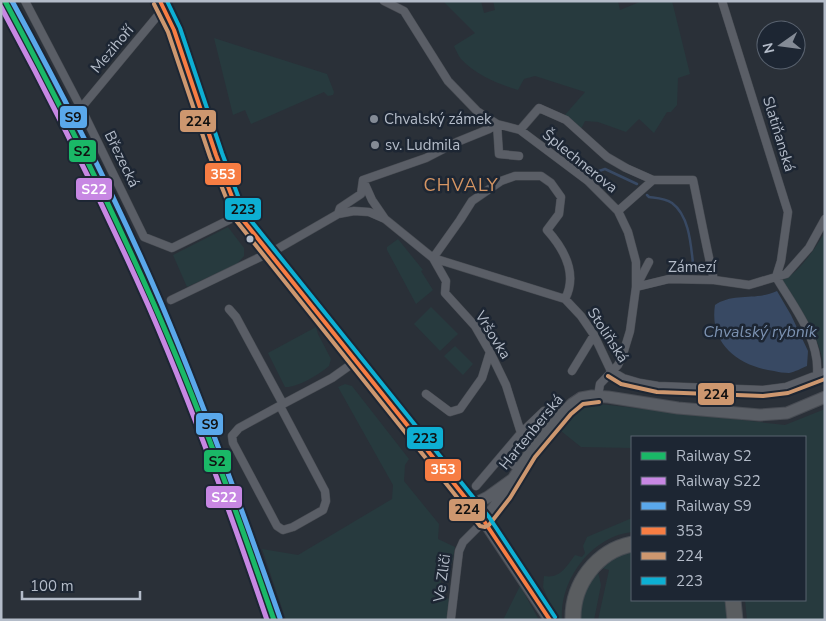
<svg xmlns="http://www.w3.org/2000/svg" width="826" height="621" font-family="'Nunito Sans',sans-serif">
  <rect width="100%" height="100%" fill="#2a3038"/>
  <path fill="#273a3e" d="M443,1H481L484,13L495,10L493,1H618L620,10L642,1H672L690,74L678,78L677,105L671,112H667L654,133L639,119L626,132L598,122L585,121L581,129L564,116L585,92L535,76L524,79L518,90C498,84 476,75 461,59C459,57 456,50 454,46L475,33Z
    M214,38L327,74L334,92L333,95L328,96L324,92L251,124L245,110L233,115Z
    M228,227L244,248V256L237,264L187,287L173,255Z
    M825,232V367H824C820,336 798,306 782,280C798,275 816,247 825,232Z
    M398,239L423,270L421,271L433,290L416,304L387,250V247Z
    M431,307L458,334L440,351L414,324Z
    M316,327L318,334L331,359L329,366C320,374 297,388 285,387L268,353Z
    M455,346L473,364L463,375L444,356Z
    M345,384L352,386L409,459L405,465L404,481L439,524L438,539L455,547L452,563L441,575L440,596L450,599V620H286L262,549L298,555L392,499L393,485L338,387Z
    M591,403L785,425L825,409V620H747L745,600H805V437H632V448L581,447L561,431L577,412Z
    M632,518V532C592,536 559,580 562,620H557L543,587L544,576C560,579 566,567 575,555L582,557L585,553L583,546L587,537Z
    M632,549V600H728L730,620H598L609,570L602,568L598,572L601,585L594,620H577L579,598L603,563Z
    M520,586L539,620H503Z"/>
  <path fill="#384963" d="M777,291L791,315L808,351L807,366C802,368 795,372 789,373C784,373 778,372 774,371C738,366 709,344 715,305C733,292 757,301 777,291Z"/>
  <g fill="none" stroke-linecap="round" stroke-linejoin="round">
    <path stroke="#384963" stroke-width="2.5" d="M594,177L599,171L605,169L637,184
      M647,195L649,197C657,198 665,198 672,203C691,217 691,250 694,272"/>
    <defs>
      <path id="street" d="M25,1L81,108L144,237L172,248L239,215
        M384,1L404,11L448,81L477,111L497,124L520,130L588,181L618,211L628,232L636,262V287L630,331L623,354L618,365L600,384L598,396
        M722,1L788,212L781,261L776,277
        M81,108L164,8
        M520,130L539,108L566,120L607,157L626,168L653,180
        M618,211L653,180H693C700,213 706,246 714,280
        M338,214L340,208L361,194L363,180
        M385,219L372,200L363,180L426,158L457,142L489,129L497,124L499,154L519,156
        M433,258L460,220L472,201L501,181L515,176H541L551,183L561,197L559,214L547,230C564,249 578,274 565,299
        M433,258L446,281L445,293L475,326L490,352L506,385L521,433
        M776,277C793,306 820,339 817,374
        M637,285L649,262
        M636,287L669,279L714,280L749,285L786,274L809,248L825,219
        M171,300L279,248L338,214L354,211L369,212L385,219L433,258L565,299L581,316L594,335L611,371L623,378L640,383L658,386L763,390L786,387L825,372
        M229,309L236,317L283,404L332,378L356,361
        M572,371L594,335
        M426,394L450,412L460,409L482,378L490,352
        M280,406L325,491L326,501L323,510L293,527L283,530L277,526L233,443L232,436L239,428L283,404
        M501,457L520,469
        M476,486L521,433L544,411
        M451,618L459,551L463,542L484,521"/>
      <path id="secondary" d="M160,1L174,30L216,155L239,215L484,521L550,620
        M472,505L488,497L513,479L530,453L563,413L572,404L581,398L592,396L608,397L678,408L760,415L787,413L825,397
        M484,521L510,486"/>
      <path id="highway" d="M733,600L735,620
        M573,620C572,584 597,551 632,544"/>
    </defs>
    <use href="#street" stroke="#484c53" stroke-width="9"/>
    <use href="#secondary" stroke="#484c53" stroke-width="13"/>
    <use href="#highway" stroke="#474c53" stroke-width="17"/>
    <use href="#street" stroke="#5a5e66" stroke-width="8"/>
    <use href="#secondary" stroke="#595d64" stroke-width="11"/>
    <use href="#highway" stroke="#5a5d60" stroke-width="15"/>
    <defs>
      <path id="bus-1" d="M160,1L174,30L216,155L239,215L484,521L550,620"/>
      <path id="bus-2" d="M154,4L168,32L210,157L234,218L480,526L485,527L489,525L510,498L535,457L571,414L583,404L599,402
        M608,376L621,384L657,392L763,396L788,393L825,379"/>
      <path id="bus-3" d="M167,1L180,28L222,153L244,212L489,517L555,617"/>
    </defs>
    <use href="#bus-1" stroke="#1d2633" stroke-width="8"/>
    <use href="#bus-2" stroke="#1d2633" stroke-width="8"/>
    <use href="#bus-3" stroke="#1d2633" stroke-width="8"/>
    <use href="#bus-1" stroke="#f77d43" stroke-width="4"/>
    <use href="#bus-2" stroke="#cd976f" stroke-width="4"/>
    <use href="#bus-3" stroke="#0dafd3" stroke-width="4"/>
    <defs>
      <path id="rail-1" d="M5,1C58,100 108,200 153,302C199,406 237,513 274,620"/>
      <path id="rail-2" d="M1,7C54,105 103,204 148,305C193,408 231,514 267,620"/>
      <path id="rail-3" d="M12,1C66,100 117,200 161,303C205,407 243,512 280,618"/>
    </defs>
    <use href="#rail-1" stroke="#1d2633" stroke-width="9"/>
    <use href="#rail-2" stroke="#1d2633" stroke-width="9"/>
    <use href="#rail-3" stroke="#1d2633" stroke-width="9"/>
    <use href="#rail-1" stroke="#1ab867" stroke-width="5"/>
    <use href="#rail-2" stroke="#c787e3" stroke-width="5"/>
    <use href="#rail-3" stroke="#5aa8eb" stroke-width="5"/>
  </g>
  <g fill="#848b96" stroke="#1d2633" stroke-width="2">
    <circle cx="374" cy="119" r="5"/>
    <circle cx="375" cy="145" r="5"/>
  </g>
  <circle fill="#b4bcc9" stroke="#1d2633" stroke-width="2" cx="250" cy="239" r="4.5"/>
  <g text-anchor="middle" stroke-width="5" stroke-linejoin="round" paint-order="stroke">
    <g font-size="15" fill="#b4bcc9" stroke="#1d2633">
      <text transform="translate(112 49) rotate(-50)" y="5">Mezihoří</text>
      <text transform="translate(779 134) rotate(73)" y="5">Slatiňanská</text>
      <text transform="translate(122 159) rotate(64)" y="5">Březecká</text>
      <text transform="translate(580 161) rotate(39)" y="5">Šplechnerova</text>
      <text x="692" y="272">Zámezí</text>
      <text transform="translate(493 335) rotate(58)" y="5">Vršovka</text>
      <text transform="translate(608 335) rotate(57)" y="5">Stoliňská</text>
      <text transform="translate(531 432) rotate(-51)" y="5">Hartenberská</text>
      <text transform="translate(442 578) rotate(-82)" y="5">Ve Zliči</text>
    </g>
    <g font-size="15" fill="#b4bcc9" stroke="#1d2633" text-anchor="start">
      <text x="384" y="124">Chvalský zámek</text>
      <text x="385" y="150">sv. Ludmila</text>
    </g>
    <g font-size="16" font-style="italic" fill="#7c92b1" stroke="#1d2633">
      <text x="760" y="337">Chvalský rybník</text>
    </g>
    <g font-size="18" letter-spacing="1" fill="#d59563" stroke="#1d2633">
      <text x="461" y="191">CHVALY</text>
    </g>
  </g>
  <g stroke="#1d2633" stroke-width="2">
    <rect x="59" y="105" width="29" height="24" rx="5" fill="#5aa8eb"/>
    <rect x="179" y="109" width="38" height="24" rx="5" fill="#cd976f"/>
    <rect x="68" y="139" width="29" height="24" rx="5" fill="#1ab867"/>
    <rect x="204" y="162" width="38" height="24" rx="5" fill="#f77d43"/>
    <rect x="75" y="177" width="38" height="24" rx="5" fill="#c787e3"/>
    <rect x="224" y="197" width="38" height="24" rx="5" fill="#0dafd3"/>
    <rect x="697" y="382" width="38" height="24" rx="5" fill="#cd976f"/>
    <rect x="195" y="412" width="29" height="24" rx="5" fill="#5aa8eb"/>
    <rect x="406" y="426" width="38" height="24" rx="5" fill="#0dafd3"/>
    <rect x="203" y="449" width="29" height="24" rx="5" fill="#1ab867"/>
    <rect x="424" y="458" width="38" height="24" rx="5" fill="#f77d43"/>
    <rect x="205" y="485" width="38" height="24" rx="5" fill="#c787e3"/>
    <rect x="448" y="498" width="38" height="24" rx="5" fill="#cd976f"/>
  </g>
  <g font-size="14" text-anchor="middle" font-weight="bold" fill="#fff">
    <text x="223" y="179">353</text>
    <text x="94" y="194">S22</text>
    <text x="443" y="474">353</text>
    <text x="224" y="502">S22</text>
  </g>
  <g font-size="14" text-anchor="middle" font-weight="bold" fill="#111">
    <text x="73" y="122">S9</text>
    <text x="198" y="126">224</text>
    <text x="82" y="156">S2</text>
    <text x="243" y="214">223</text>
    <text x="716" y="399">224</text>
    <text x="210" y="429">S9</text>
    <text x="425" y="443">223</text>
    <text x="217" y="466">S2</text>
    <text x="467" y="514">224</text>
  </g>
  <rect width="826" height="621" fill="none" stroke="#b4bcc9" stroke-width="5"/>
  <rect x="631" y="436" width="175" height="165" fill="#1d2633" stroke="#59626f"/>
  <rect x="641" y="452" width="25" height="8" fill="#1ab867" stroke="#59626f"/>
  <text x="676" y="461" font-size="15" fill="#b4bcc9">Railway S2</text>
  <rect x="641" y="477" width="25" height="8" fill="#c787e3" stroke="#59626f"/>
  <text x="676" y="486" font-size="15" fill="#b4bcc9">Railway S22</text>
  <rect x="641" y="502" width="25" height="8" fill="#5aa8eb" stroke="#59626f"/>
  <text x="676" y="511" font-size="15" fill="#b4bcc9">Railway S9</text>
  <rect x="641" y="527" width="25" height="8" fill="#f77d43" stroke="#59626f"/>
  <text x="676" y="536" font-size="15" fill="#b4bcc9">353</text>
  <rect x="641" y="552" width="25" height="8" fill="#cd976f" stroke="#59626f"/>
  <text x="676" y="561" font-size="15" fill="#b4bcc9">224</text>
  <rect x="641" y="577" width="25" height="8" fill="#0dafd3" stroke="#59626f"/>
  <text x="676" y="586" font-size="15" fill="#b4bcc9">223</text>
  <g transform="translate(781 45) rotate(256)"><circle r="24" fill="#1d2633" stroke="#59626f"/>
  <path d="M0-4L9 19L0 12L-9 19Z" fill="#848b96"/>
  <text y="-8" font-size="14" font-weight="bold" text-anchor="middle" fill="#b4bcc9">N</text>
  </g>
  <path d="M22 591v8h118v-8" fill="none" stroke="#b4bcc9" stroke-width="2.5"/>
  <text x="30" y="591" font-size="15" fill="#b4bcc9" stroke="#1d2633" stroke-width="4" paint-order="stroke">100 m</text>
</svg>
